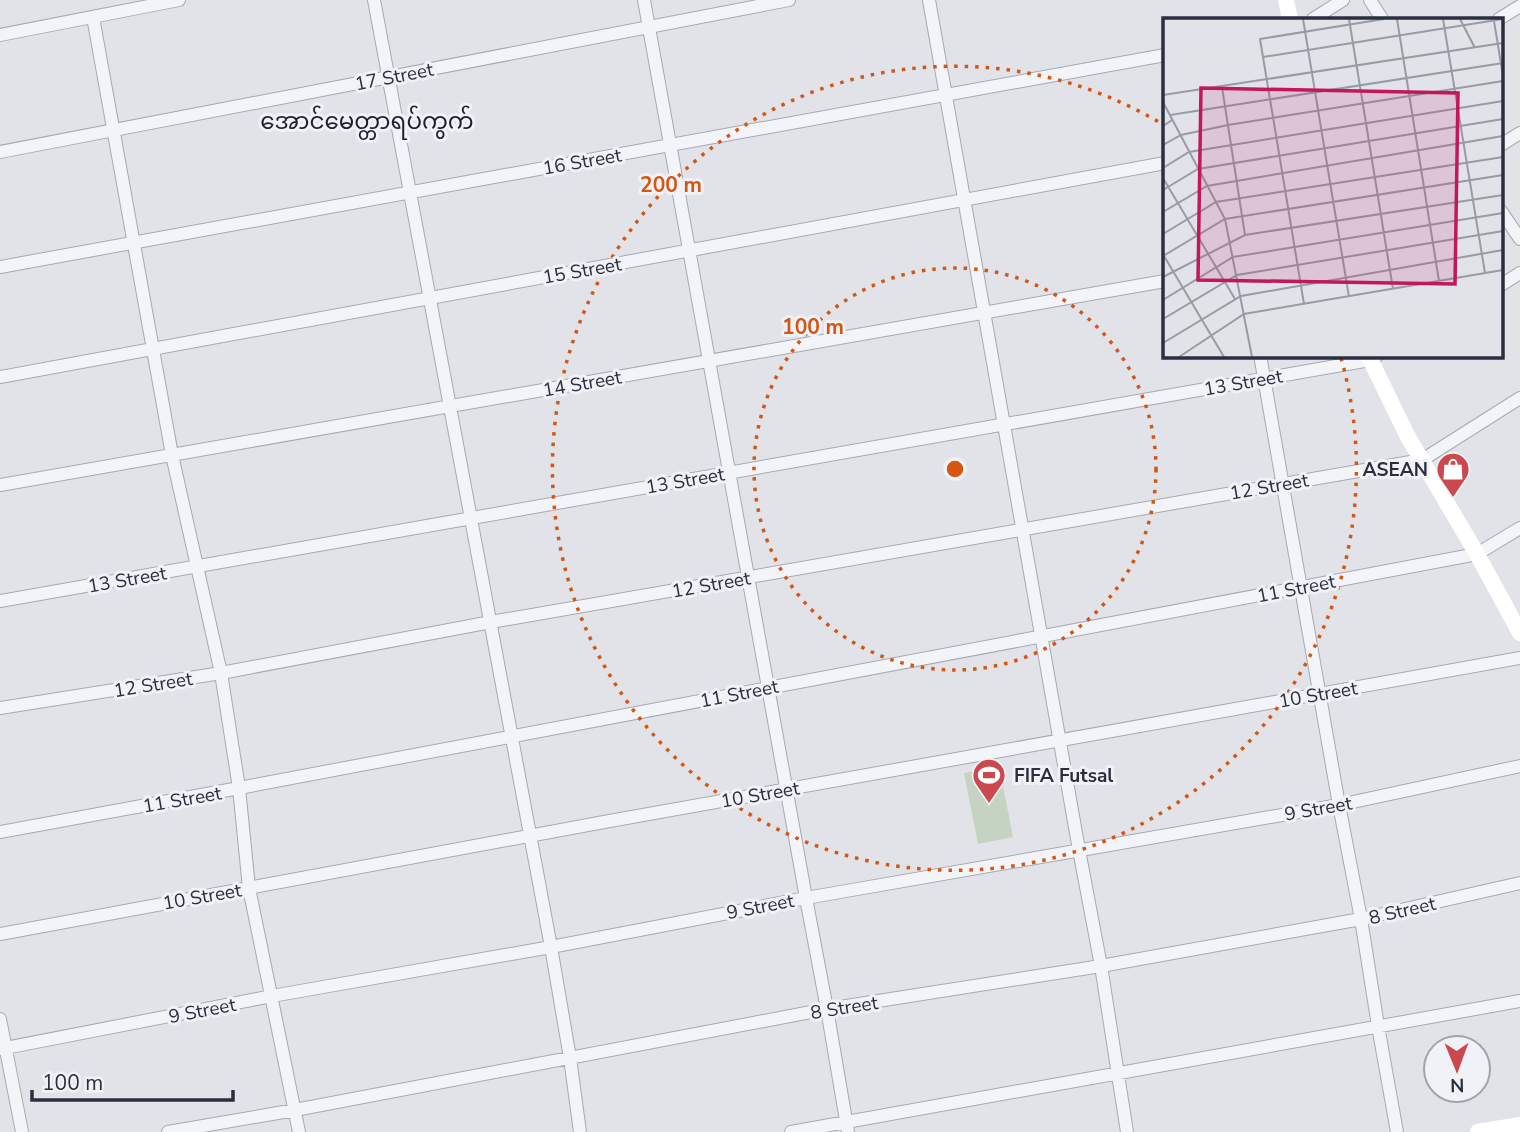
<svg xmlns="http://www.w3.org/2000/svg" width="1520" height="1132" font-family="'Nunito Sans','Noto Sans Myanmar',sans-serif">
  <rect width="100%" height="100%" fill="#e1e3e9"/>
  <path fill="#c4d3c2" d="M999,766L1013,837L978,844L964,773Z"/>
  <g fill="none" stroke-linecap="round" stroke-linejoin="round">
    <defs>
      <path id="street" d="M374,0L551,947L570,1058L580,1132
        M644,0L806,898L827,1009L848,1132
        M929,0L1079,850L1101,966L1127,1132
        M1370,0L1382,19
        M93,17L172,455L221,673L239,788L249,888L299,1132
        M1313,19L1343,0
        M1499,19L1520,6
        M0,35L179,0
        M1501,145L1520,133
        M0,152L789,0
        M1501,211L1520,239
        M0,267L1165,55
        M1501,285L1520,273
        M1260,355L1339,805L1361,919L1378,1026L1397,1132
        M0,377L1165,163
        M0,485L1165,281
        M0,601L1370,360L1378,355
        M0,708L221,673L491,622L1422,460L1520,398
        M0,832L239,788L1477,554L1520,528
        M0,934L604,822L1520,658
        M0,1019L22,1132
        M0,1049L272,996L551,947L806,898L1339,805L1520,766
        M168,1132L295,1110L827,1009L1101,966L1361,919L1520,883
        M791,1132L1520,1001"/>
    </defs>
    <use href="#street" stroke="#a6a9b3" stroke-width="14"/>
    <use href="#street" stroke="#f3f4f7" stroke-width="12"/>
    <path stroke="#fff" stroke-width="16" d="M1286,0L1290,19
      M1368,355L1408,437L1477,554L1520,633
      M1478,1132L1520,1125"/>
  </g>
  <g fill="none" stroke="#d55511" stroke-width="3.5" stroke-dasharray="3.5 7">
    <circle cx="955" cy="469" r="201"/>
    <path d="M1341 358A402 402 0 1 1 1162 124"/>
  </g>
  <defs>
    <symbol id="shop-pin" viewBox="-11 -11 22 30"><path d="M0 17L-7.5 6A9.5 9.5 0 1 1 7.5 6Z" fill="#cb494e" stroke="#f0f2f7"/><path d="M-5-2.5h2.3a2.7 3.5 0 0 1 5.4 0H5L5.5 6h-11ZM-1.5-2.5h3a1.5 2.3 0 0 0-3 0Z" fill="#fff"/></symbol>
    <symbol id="stadium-pin" viewBox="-11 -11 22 30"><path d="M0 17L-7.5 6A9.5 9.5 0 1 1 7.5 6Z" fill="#cb494e" stroke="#f0f2f7"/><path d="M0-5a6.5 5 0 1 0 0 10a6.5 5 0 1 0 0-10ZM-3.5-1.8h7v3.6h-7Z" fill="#fff"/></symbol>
  </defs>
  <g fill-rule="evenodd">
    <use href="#shop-pin" x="1434" y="450" width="38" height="52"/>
    <use href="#stadium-pin" x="970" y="756" width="38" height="52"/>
  </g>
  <g text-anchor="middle" stroke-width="6" stroke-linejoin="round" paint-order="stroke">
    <g font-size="19" fill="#2a2f40" stroke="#f0f2f7">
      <text transform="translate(394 76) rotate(-11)" y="7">17 Street</text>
      <text transform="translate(582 161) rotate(-10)" y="7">16 Street</text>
      <text transform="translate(582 270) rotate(-10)" y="7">15 Street</text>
      <text transform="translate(1243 382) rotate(-10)" y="7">13 Street</text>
      <text transform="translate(582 383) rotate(-10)" y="7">14 Street</text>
      <text transform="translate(685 480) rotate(-10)" y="7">13 Street</text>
      <text transform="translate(1269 486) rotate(-10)" y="7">12 Street</text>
      <text transform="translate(127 579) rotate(-10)" y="7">13 Street</text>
      <text transform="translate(711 584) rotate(-10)" y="7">12 Street</text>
      <text transform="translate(1296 588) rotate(-11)" y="7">11 Street</text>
      <text transform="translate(153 684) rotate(-9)" y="7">12 Street</text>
      <text transform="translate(739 693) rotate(-11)" y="7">11 Street</text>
      <text transform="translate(1318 694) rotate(-10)" y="7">10 Street</text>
      <text transform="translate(760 794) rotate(-10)" y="7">10 Street</text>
      <text transform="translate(182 799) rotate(-10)" y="7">11 Street</text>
      <text transform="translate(1318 808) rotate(-10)" y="7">9 Street</text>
      <text transform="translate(202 896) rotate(-10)" y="7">10 Street</text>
      <text transform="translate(760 906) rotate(-11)" y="7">9 Street</text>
      <text transform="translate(1402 910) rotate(-13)" y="7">8 Street</text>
      <text transform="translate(844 1007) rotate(-9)" y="7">8 Street</text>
      <text transform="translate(202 1010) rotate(-11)" y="7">9 Street</text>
    </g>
    <g font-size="19" font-weight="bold" fill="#2a2f40" stroke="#f0f2f7" text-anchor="end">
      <text x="1428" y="476">ASEAN</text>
      <text x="1014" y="782" text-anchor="start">FIFA Futsal</text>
    </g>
    <g font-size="23" fill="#1c2031" stroke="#f0f2f7">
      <text x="367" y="129">အောင်မေတ္တာရပ်ကွက်</text>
    </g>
  </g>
  <g transform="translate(1163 18)">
    <rect width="340" height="340" fill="#e1e3e9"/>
    <path fill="none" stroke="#989ba5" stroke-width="2" d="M140,1L186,279M186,1L230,271M234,1L276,263M280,1L322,255M297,1L312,30M331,3L340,58M100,39L340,1M59,69L82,217M0,77L340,25M0,84L62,201L89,339M0,108L9,102L7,97L340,45M0,127L18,117L65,107L340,63M0,150L26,134L340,83M0,160L72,281M0,172L35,151L340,101M0,194L44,168L340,118M0,216L53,184L340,139M0,238L62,201L340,157M1,238L61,339M0,259L82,217L340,177M0,282L70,239L340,195M141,286L97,21L221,1M0,301L74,257L340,213M0,325L78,278L340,232M16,339L81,296L340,252"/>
    <path fill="#c2185b" fill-opacity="0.15" stroke="#c2185b" stroke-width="3.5" d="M38,70L295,75L292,266L35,262Z"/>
    <rect width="340" height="340" fill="none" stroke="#2a2f40" stroke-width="3.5"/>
  </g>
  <circle cx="955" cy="469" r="10" fill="#d55511" stroke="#f0f2f7" stroke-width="3.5"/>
  <g font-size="21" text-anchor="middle" font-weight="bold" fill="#d55511" stroke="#f0f2f7" stroke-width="6" stroke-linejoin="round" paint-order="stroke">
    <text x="671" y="192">200 m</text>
    <text x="813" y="334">100 m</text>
  </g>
  <g transform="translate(1457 1069) rotate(179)"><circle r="33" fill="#f0f2f7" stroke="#a1a4ae" stroke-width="2"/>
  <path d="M0-5L12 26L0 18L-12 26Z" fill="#cb494e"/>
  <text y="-10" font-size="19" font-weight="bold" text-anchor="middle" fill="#2a2f40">N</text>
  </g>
  <path d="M32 1090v10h201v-10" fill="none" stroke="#2a2f40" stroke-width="3.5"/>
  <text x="42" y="1090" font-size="21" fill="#2a2f40" stroke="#f0f2f7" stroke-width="5" paint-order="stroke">100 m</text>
</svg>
